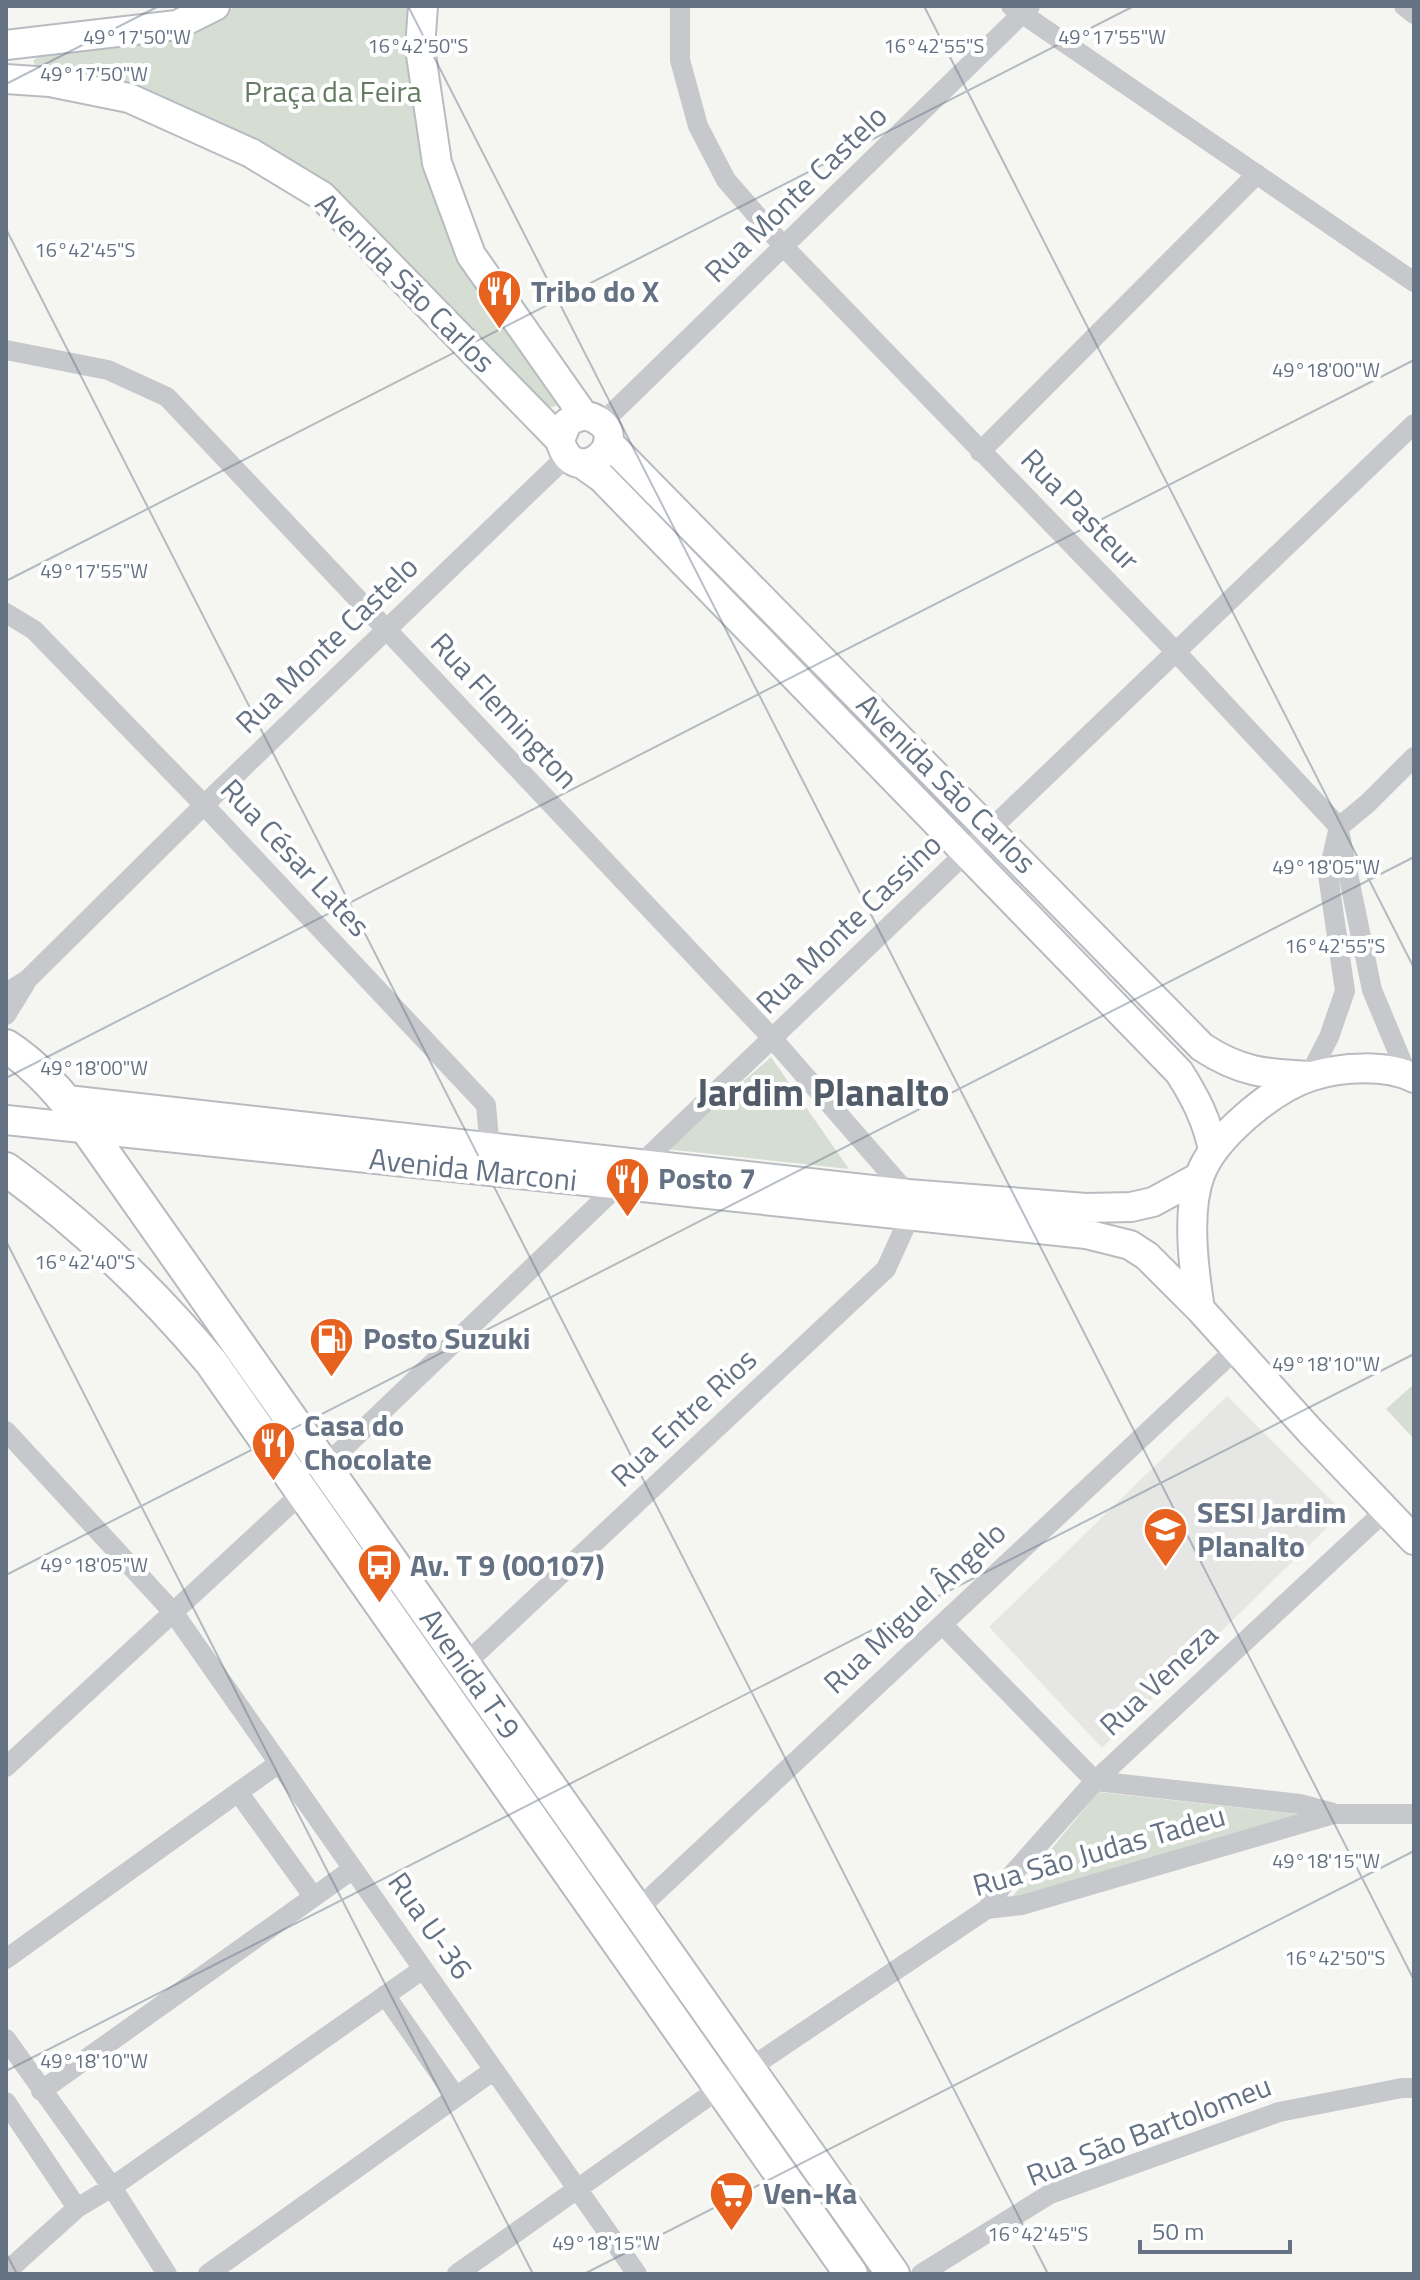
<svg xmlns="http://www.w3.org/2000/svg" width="1420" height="2280" font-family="'Titillium Web',sans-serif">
  <rect width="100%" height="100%" fill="#f5f6f2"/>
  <path fill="#e6e7e5" d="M1227,1396L1343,1512L1102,1748L989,1627Z"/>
  <path fill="#d6ddd3" d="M238,6H414L430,165L557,395L556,406L545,409L331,192L40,72L33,61L44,51L178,34Z
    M771,1057L849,1169L666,1149Z
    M1414,1384V1439L1386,1409Z
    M1098,1792L1314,1816L1008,1902Z"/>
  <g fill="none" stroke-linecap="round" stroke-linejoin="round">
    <defs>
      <path id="secondary" d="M423,6L420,48L437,163L471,255L584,416
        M6,45L177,25L215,6
        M6,79L50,82L129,98L251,153L322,196L560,440C574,494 634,441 597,420C586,413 577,416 567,423L560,440
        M608,442L1202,1047C1240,1072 1265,1074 1309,1076
        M581,463L602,478L1179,1072C1195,1097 1207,1120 1213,1150
        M67,1100L908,1194L1086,1208L1131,1207L1153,1202L1199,1177
        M6,1120L1086,1234L1130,1245L1147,1256L1200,1309L1310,1431L1414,1540
        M1200,1309C1194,1271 1186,1212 1200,1175C1214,1137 1273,1088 1312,1076C1341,1067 1386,1064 1414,1078"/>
      <path id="primary" d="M6,1046C39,1067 65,1098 87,1129L893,2274
        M6,1169C83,1225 150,1289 211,1362L851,2274"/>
    </defs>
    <use href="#secondary" stroke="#b8bbc0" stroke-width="32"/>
    <use href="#primary" stroke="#b6b9be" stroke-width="36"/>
    <path stroke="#c6c8cc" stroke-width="20" d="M680,6V60L698,126L726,180L784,247L1176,652L1339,827
      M1011,6L1414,282
      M1404,6L1414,14
      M6,350L108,370L167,397L772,1038L908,1194L910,1216L886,1269L464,1665
      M602,423L1030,6
      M980,452L1257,174
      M6,613L34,630L204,805L486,1105L491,1161
      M1339,827L1368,803L1414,757
      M1340,835L1372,990L1407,1074
      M6,993L27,980L204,805L567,456
      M6,1015L25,984
      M1309,1076L1329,1037L1345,991L1328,875L1339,827
      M6,1431L173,1612L637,2274
      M325,1466L1414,424
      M942,1624L1095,1781L1300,1804L1333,1813
      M6,1767L302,1493
      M238,1792L313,1896
      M987,1909L1002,1886L1095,1781L1386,1510
      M636,1911L1235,1350
      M6,1959L279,1763
      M385,1995L456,2097
      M6,2039L112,2187L167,2274
      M41,2091L353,1869
      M6,2102L77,2208
      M6,2272L77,2208L112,2187L423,1969
      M208,2274L494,2070
      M457,2274L720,2088L987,1909L1022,1905L1334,1814H1414
      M921,2274L1050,2194L1279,2112L1402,2088H1414"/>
    <use href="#secondary" stroke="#fff" stroke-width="28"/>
    <use href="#primary" stroke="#fff" stroke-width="32"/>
  </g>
  <path fill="none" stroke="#647284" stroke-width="2" stroke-opacity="0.45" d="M408,6L1414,1980M924,6L1414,968M6,84L159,6M6,229L1048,2274M6,581L1134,6M6,1078L1414,360M6,1241L533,2274M6,1575L1414,857M6,2071L1414,1354M6,2253L17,2274M584,2274L1414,1851"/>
  <defs>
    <symbol id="restaurant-pin" viewBox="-11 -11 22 30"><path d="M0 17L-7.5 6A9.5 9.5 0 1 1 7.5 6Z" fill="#e8621f" stroke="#fff"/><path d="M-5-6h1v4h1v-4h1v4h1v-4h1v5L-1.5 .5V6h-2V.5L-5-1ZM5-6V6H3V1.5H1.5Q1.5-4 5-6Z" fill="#fff"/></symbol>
    <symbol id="fuel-pin" viewBox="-11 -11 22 30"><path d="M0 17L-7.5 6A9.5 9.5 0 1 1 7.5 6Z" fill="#e8621f" stroke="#fff"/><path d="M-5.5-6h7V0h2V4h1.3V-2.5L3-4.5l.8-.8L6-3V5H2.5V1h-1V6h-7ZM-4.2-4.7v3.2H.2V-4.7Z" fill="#fff"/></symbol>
    <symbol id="school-pin" viewBox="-11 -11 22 30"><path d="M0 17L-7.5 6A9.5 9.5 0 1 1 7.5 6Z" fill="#e8621f" stroke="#fff"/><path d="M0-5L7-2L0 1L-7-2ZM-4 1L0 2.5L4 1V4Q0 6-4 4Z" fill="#fff"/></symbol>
    <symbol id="bus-pin" viewBox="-11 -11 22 30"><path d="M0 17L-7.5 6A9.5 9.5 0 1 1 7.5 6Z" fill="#e8621f" stroke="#fff"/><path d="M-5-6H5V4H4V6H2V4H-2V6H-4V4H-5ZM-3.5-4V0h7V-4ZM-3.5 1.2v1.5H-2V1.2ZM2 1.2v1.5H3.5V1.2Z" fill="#fff"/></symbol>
    <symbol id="supermarket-pin" viewBox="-11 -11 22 30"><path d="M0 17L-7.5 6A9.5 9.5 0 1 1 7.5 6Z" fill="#e8621f" stroke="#fff"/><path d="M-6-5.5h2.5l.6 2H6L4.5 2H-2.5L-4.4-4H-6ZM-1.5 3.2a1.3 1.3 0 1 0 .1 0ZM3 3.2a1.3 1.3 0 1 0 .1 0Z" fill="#fff"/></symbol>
  </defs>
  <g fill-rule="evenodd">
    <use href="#restaurant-pin" x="474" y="266" width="51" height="69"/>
    <use href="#restaurant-pin" x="602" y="1154" width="51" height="69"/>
    <use href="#fuel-pin" x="306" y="1314" width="51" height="69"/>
    <use href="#restaurant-pin" x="248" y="1418" width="51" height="69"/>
    <use href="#school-pin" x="1140" y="1504" width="51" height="69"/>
    <use href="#bus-pin" x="354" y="1540" width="51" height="69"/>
    <use href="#supermarket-pin" x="706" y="2168" width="51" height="69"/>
  </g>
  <g text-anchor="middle" stroke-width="8" stroke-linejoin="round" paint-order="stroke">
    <g font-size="30" fill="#657b63" stroke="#fff">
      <text x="333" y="102">Praça da Feira</text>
    </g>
    <g font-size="30" fill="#647284" stroke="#fff">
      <text transform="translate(796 194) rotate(-44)" y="10">Rua Monte Castelo</text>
      <text transform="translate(405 283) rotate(45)" y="10">Avenida São Carlos</text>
      <text transform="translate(1080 510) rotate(46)" y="10">Rua Pasteur</text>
      <text transform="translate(327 645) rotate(-44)" y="10">Rua Monte Castelo</text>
      <text transform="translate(504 711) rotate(47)" y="10">Rua Flemington</text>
      <text transform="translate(946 784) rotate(45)" y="10">Avenida São Carlos</text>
      <text transform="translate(295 858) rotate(47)" y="10">Rua César Lates</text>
      <text transform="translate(849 924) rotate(-44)" y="10">Rua Monte Cassino</text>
      <text transform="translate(473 1170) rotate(6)" y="10">Avenida Marconi</text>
      <text transform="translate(684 1418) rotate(-43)" y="10">Rua Entre Rios</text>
      <text transform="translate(915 1608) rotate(-43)" y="10">Rua Miguel Ângelo</text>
      <text transform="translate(470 1674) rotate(55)" y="10">Avenida T-9</text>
      <text transform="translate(1159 1680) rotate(-43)" y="10">Rua Veneza</text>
      <text transform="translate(1099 1851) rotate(-16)" y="10">Rua São Judas Tadeu</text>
      <text transform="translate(430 1926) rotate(55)" y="10">Rua U-36</text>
      <text transform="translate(1149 2131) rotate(-21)" y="10">Rua São Bartolomeu</text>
    </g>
    <g font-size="30" font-weight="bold" fill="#647284" stroke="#fff" text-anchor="start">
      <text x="531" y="302">Tribo do X</text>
      <text x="658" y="1189">Posto 7</text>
      <text x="363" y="1349">Posto Suzuki</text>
      <text x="304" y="1436">Casa do<tspan x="304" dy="34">Chocolate</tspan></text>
      <text x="1197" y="1523">SESI Jardim<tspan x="1197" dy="34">Planalto</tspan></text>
      <text x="410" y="1576">Av. T 9 (00107)</text>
      <text x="763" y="2204">Ven-Ka</text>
    </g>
    <g font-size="38" font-weight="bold" fill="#525c69" stroke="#fff">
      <text x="823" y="1106">Jardim Planalto</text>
    </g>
  </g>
  <g font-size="20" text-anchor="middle" fill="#647284" stroke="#fff" stroke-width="8" stroke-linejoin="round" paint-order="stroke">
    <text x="137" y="44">49°17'50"W</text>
    <text x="1112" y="44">49°17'55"W</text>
    <text x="418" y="53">16°42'50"S</text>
    <text x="934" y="53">16°42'55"S</text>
    <text x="94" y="81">49°17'50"W</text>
    <text x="85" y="257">16°42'45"S</text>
    <text x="1326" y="377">49°18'00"W</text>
    <text x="94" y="578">49°17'55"W</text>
    <text x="1326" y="874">49°18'05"W</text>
    <text x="1335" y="953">16°42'55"S</text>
    <text x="94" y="1075">49°18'00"W</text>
    <text x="85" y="1269">16°42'40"S</text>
    <text x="1326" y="1371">49°18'10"W</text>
    <text x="94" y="1572">49°18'05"W</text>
    <text x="1326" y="1868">49°18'15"W</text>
    <text x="1335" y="1965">16°42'50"S</text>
    <text x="94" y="2068">49°18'10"W</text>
    <text x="1038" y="2241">16°42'45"S</text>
    <text x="606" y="2250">49°18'15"W</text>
  </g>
  <rect width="1420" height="2280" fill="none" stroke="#647284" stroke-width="16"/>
  <path d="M1140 2240v12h150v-12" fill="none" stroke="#647284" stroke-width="4"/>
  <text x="1152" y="2240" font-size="24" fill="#647284" stroke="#ffffff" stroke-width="6" paint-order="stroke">50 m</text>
</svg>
